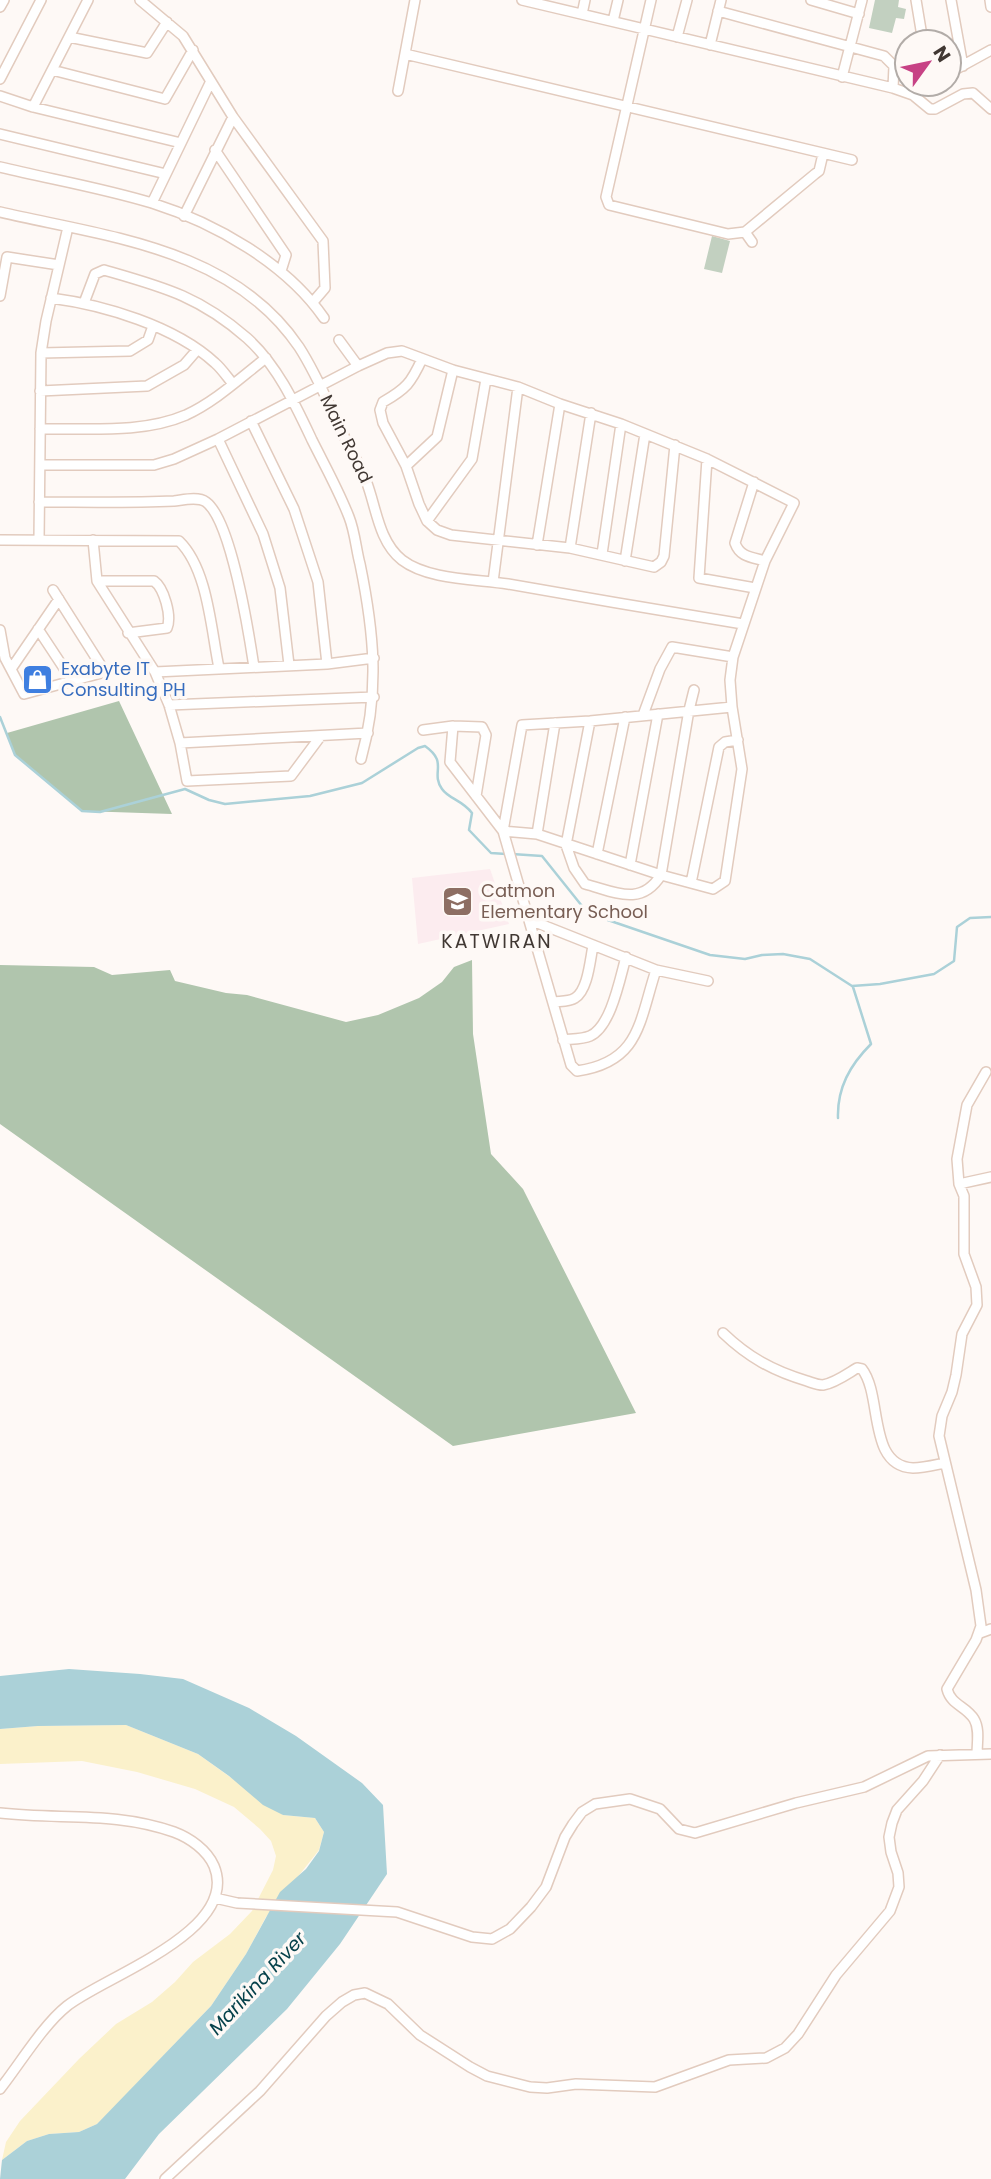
<svg xmlns="http://www.w3.org/2000/svg" width="991" height="2179" font-family="Poppins,sans-serif">
  <rect width="100%" height="100%" fill="#fef9f6"/>
  <path fill="#fcecef" d="M490,869L509,924L418,944L412,878Z"/>
  <path fill="#c2d0c0" d="M875,0H899L898,7L906,9L904,19L896,18L892,33L869,28Z
    M712,236L730,241L722,273L704,269Z"/>
  <path fill="#b0c5ad" d="M119,701L172,814L82,811L15,755L7,733Z
    M472,960L473,1034L491,1154L523,1189L636,1413L453,1446L0,1124V965L94,967L112,975L170,970L175,981L226,993L247,995L346,1022L378,1015L419,998L442,982L454,967Z"/>
  <path fill="#fbf1cb" d="M126,1725L198,1754L283,1815L315,1818L324,1832L319,1850L266,1917L246,1954L211,2006L112,2109L97,2124L79,2132L49,2134L27,2141L2,2160L6,2142L20,2121L79,2059L116,2024L152,2002L175,1982L193,1962L230,1934L252,1911L273,1870L276,1856L271,1841L260,1829L234,1807L195,1789L137,1772L82,1761L0,1764V1729L38,1726Z"/>
  <path fill="#abd1d8" d="M69,1669L140,1674L183,1679L249,1708L296,1736L362,1783L383,1805L387,1874L340,1944L287,2009L159,2134L125,2179H0L2,2160L27,2141L49,2134L79,2132L97,2124L211,2006L246,1954L280,1892L306,1869L319,1851L324,1832L315,1818L283,1815L263,1805L229,1776L198,1754L126,1725L38,1726L0,1729V1676Z"/>
  <g fill="none" stroke-linecap="round" stroke-linejoin="round">
    <path stroke="#abd1d8" stroke-width="2.5" d="M0,717L15,755L82,811L100,812L185,789L209,800L225,804L310,796L362,783L418,748L425,746C449,763 430,772 442,789C449,799 462,800 472,813L469,830L491,853L506,854
      M512,854L542,856L582,906L602,918L710,955L745,959L762,955L783,954L810,959L852,986L880,984L934,974L954,961L957,927L970,918L991,917
      M838,1118C837,1088 850,1065 871,1044L853,987"/>
    <defs>
      <path id="minor" d="M140,0L183,36L233,117L323,241L325,288L313,302
        M522,0L893,88L894,66L884,56L718,11
        M651,0L606,197L609,205L728,234L745,232L815,174L819,171L823,154
        M811,0L859,14
        M916,0L923,42
        M951,0L963,66
        M990,0L991,7
        M0,7L4,0
        M582,14L585,0
        M613,21L618,0
        M69,37L147,53L167,22
        M677,37L687,0
        M710,45L721,0
        M405,54L852,160
        M52,70L165,99L193,50
        M949,73L991,50
        M842,77L862,0
        M0,79L41,0
        M893,88L913,95L930,109H935L963,94L973,93L991,109
        M398,91L415,0
        M0,96L33,107L181,143
        M33,107L88,0
        M0,134L166,174
        M215,150L286,255L281,271
        M0,167C50,179 103,188 152,203C215,223 286,263 324,318
        M152,203L210,83
        M0,212C108,237 232,248 299,347C323,384 337,427 359,465C376,493 374,538 402,560C428,580 476,579 508,584C586,598 665,611 743,624
        M184,216L233,117
        M745,232L752,242
        M0,296L7,257L59,265
        M51,298C104,305 175,326 215,363C222,369 227,377 233,384
        M84,303L95,274L104,270C163,287 199,296 247,338C277,365 295,404 312,440C325,466 339,491 349,517C355,532 356,549 360,564C374,632 380,692 361,759
        M339,340L358,366
        M41,353L130,351L148,340L153,326
        M422,359C411,383 406,389 383,402L380,410L383,423L406,466L419,504L427,521L437,530L451,535L570,548L654,567L661,562L664,556L675,445
        M40,391L147,386L184,365L197,350
        M251,421L294,509L318,582L327,664
        M40,429C88,428 142,434 186,415C216,401 240,378 266,358
        M218,439L263,534L280,588L289,665
        M707,459L699,578L755,588
        M40,465H154L174,459L218,439L358,366L387,353L402,351L453,370L518,387L560,404L621,424L707,459L794,503L765,561L733,657L730,680L732,707L742,769L725,881L713,889L661,875L537,834L503,831
        M406,466L437,437L453,370
        M754,482L735,543C740,557 751,557 765,561
        M39,502C84,502 129,503 174,501C183,500 198,496 206,502C231,520 249,634 254,667
        M427,521L472,459L486,379
        M0,540L179,541C208,569 211,630 219,668
        M39,540L41,353L46,321L68,227
        M93,540L97,581L155,672L169,705L180,743L187,781L291,776L320,737
        M537,545L560,404
        M570,548L591,413
        M602,554L621,424
        M625,561L645,434
        M97,581H154C164,588 172,616 167,628L128,633
        M493,582L518,387
        M38,629L73,682
        M0,630L5,658L24,694L105,672L53,590
        M11,669L59,599
        M155,672L327,664L374,658
        M169,705L374,697
        M643,715L660,669L672,647L733,657
        M590,721L566,845L574,868L585,884C615,892 641,907 661,875L689,710L694,690
        M453,726L450,762L503,831L571,1065L577,1071C640,1062 639,1022 656,970
        M423,730L453,726L482,727L486,735L476,796
        M180,743L368,733
        M503,831L522,725L590,721L732,707
        M537,834L555,723
        M597,854L625,717
        M630,865L658,714
        M691,883L719,747L725,742L738,740
        M530,920L656,970L708,981
        M553,1002C560,1001 569,1002 575,998C588,990 590,960 593,946
        M563,1040C572,1039 583,1039 590,1036C611,1027 620,978 626,957
        M959,1184L991,1177
        M723,1333C748,1357 773,1371 807,1381C813,1383 817,1385 823,1385C835,1383 847,1374 857,1368L862,1369C883,1396 867,1466 913,1468C923,1468 935,1465 945,1463
        M980,1633L991,1629
        M977,1754C977,1743 980,1729 974,1719C966,1706 951,1705 947,1689L976,1640L981,1626L976,1590L939,1436L942,1416L952,1392L956,1375L962,1334L977,1305L976,1287L964,1254V1196L959,1184L957,1159L967,1105L986,1072
        M0,1813C60,1820 115,1811 174,1832C190,1838 207,1850 214,1866C241,1931 103,1977 67,2006C43,2025 19,2065 0,2089
        M215,1898L237,1903L397,1912L472,1937L492,1939L510,1929L531,1907L546,1887L565,1837L573,1824L582,1812L595,1804L630,1799L660,1809L679,1829L695,1833L796,1803L864,1787L928,1756L991,1754
        M165,2179L260,2091L326,2016L342,2002L354,1995L365,1993L388,2004L420,2035L470,2067L487,2076L530,2087L547,2088L576,2084L655,2087L729,2060L766,2058L785,2048L798,2034L836,1975L890,1911L899,1887L898,1873L891,1852L889,1837L892,1823L897,1810L923,1781L940,1755"/>
    </defs>
    <use href="#minor" stroke="#e2cbbe" stroke-width="12"/>
    <use href="#minor" stroke="#fff" stroke-width="9"/>
  </g>
  <defs>
    <symbol id="shop-square" viewBox="-11 -11 22 22"><rect x="-9" y="-9" width="18" height="18" rx="4" fill="#3f7fe0" stroke="#fef9f6"/><path d="M-5-2.5h2.3a2.7 3.5 0 0 1 5.4 0H5L5.5 6h-11ZM-1.5-2.5h3a1.5 2.3 0 0 0-3 0Z" fill="#fff"/></symbol>
    <symbol id="school-square" viewBox="-11 -11 22 22"><rect x="-9" y="-9" width="18" height="18" rx="4" fill="#8d6e63" stroke="#fef9f6"/><path d="M0-5L7-2L0 1L-7-2ZM-4 1L0 2.5L4 1V4Q0 6-4 4Z" fill="#fff"/></symbol>
  </defs>
  <g fill-rule="evenodd">
    <use href="#shop-square" x="20" y="662" width="35" height="35"/>
    <use href="#school-square" x="440" y="884" width="35" height="35"/>
  </g>
  <g text-anchor="middle" stroke-width="7" stroke-linejoin="round" paint-order="stroke">
    <g font-size="18" fill="#413833" stroke="#fef9f6">
      <text transform="translate(346 439) rotate(64)" y="6">Main Road</text>
    </g>
    <g font-size="18" fill="#366cbe" stroke="#fef9f6" text-anchor="start">
      <text x="61" y="675">Exabyte IT<tspan x="61" dy="21">Consulting PH</tspan></text>
    </g>
    <g font-size="18" fill="#785e54" stroke="#fef9f6" text-anchor="start">
      <text x="481" y="897">Catmon<tspan x="481" dy="21">Elementary School</tspan></text>
    </g>
    <g font-size="19" letter-spacing="2" fill="#413833" stroke="#fef9f6">
      <text x="497" y="948">KATWIRAN</text>
    </g>
    <g font-size="19" font-style="italic" fill="#07424b" stroke="#fef9f6">
      <text transform="translate(257 1983) rotate(-47)" y="7">Marikina River</text>
    </g>
  </g>
  <g transform="translate(928 63) rotate(57)"><circle r="33" fill="#fef9f6" stroke="#b2aca8" stroke-width="2"/>
  <path d="M0-5L12 26L0 18L-12 26Z" fill="#c74285"/>
  <text y="-10" font-size="19" font-weight="bold" text-anchor="middle" fill="#413833">N</text>
  </g>
</svg>
